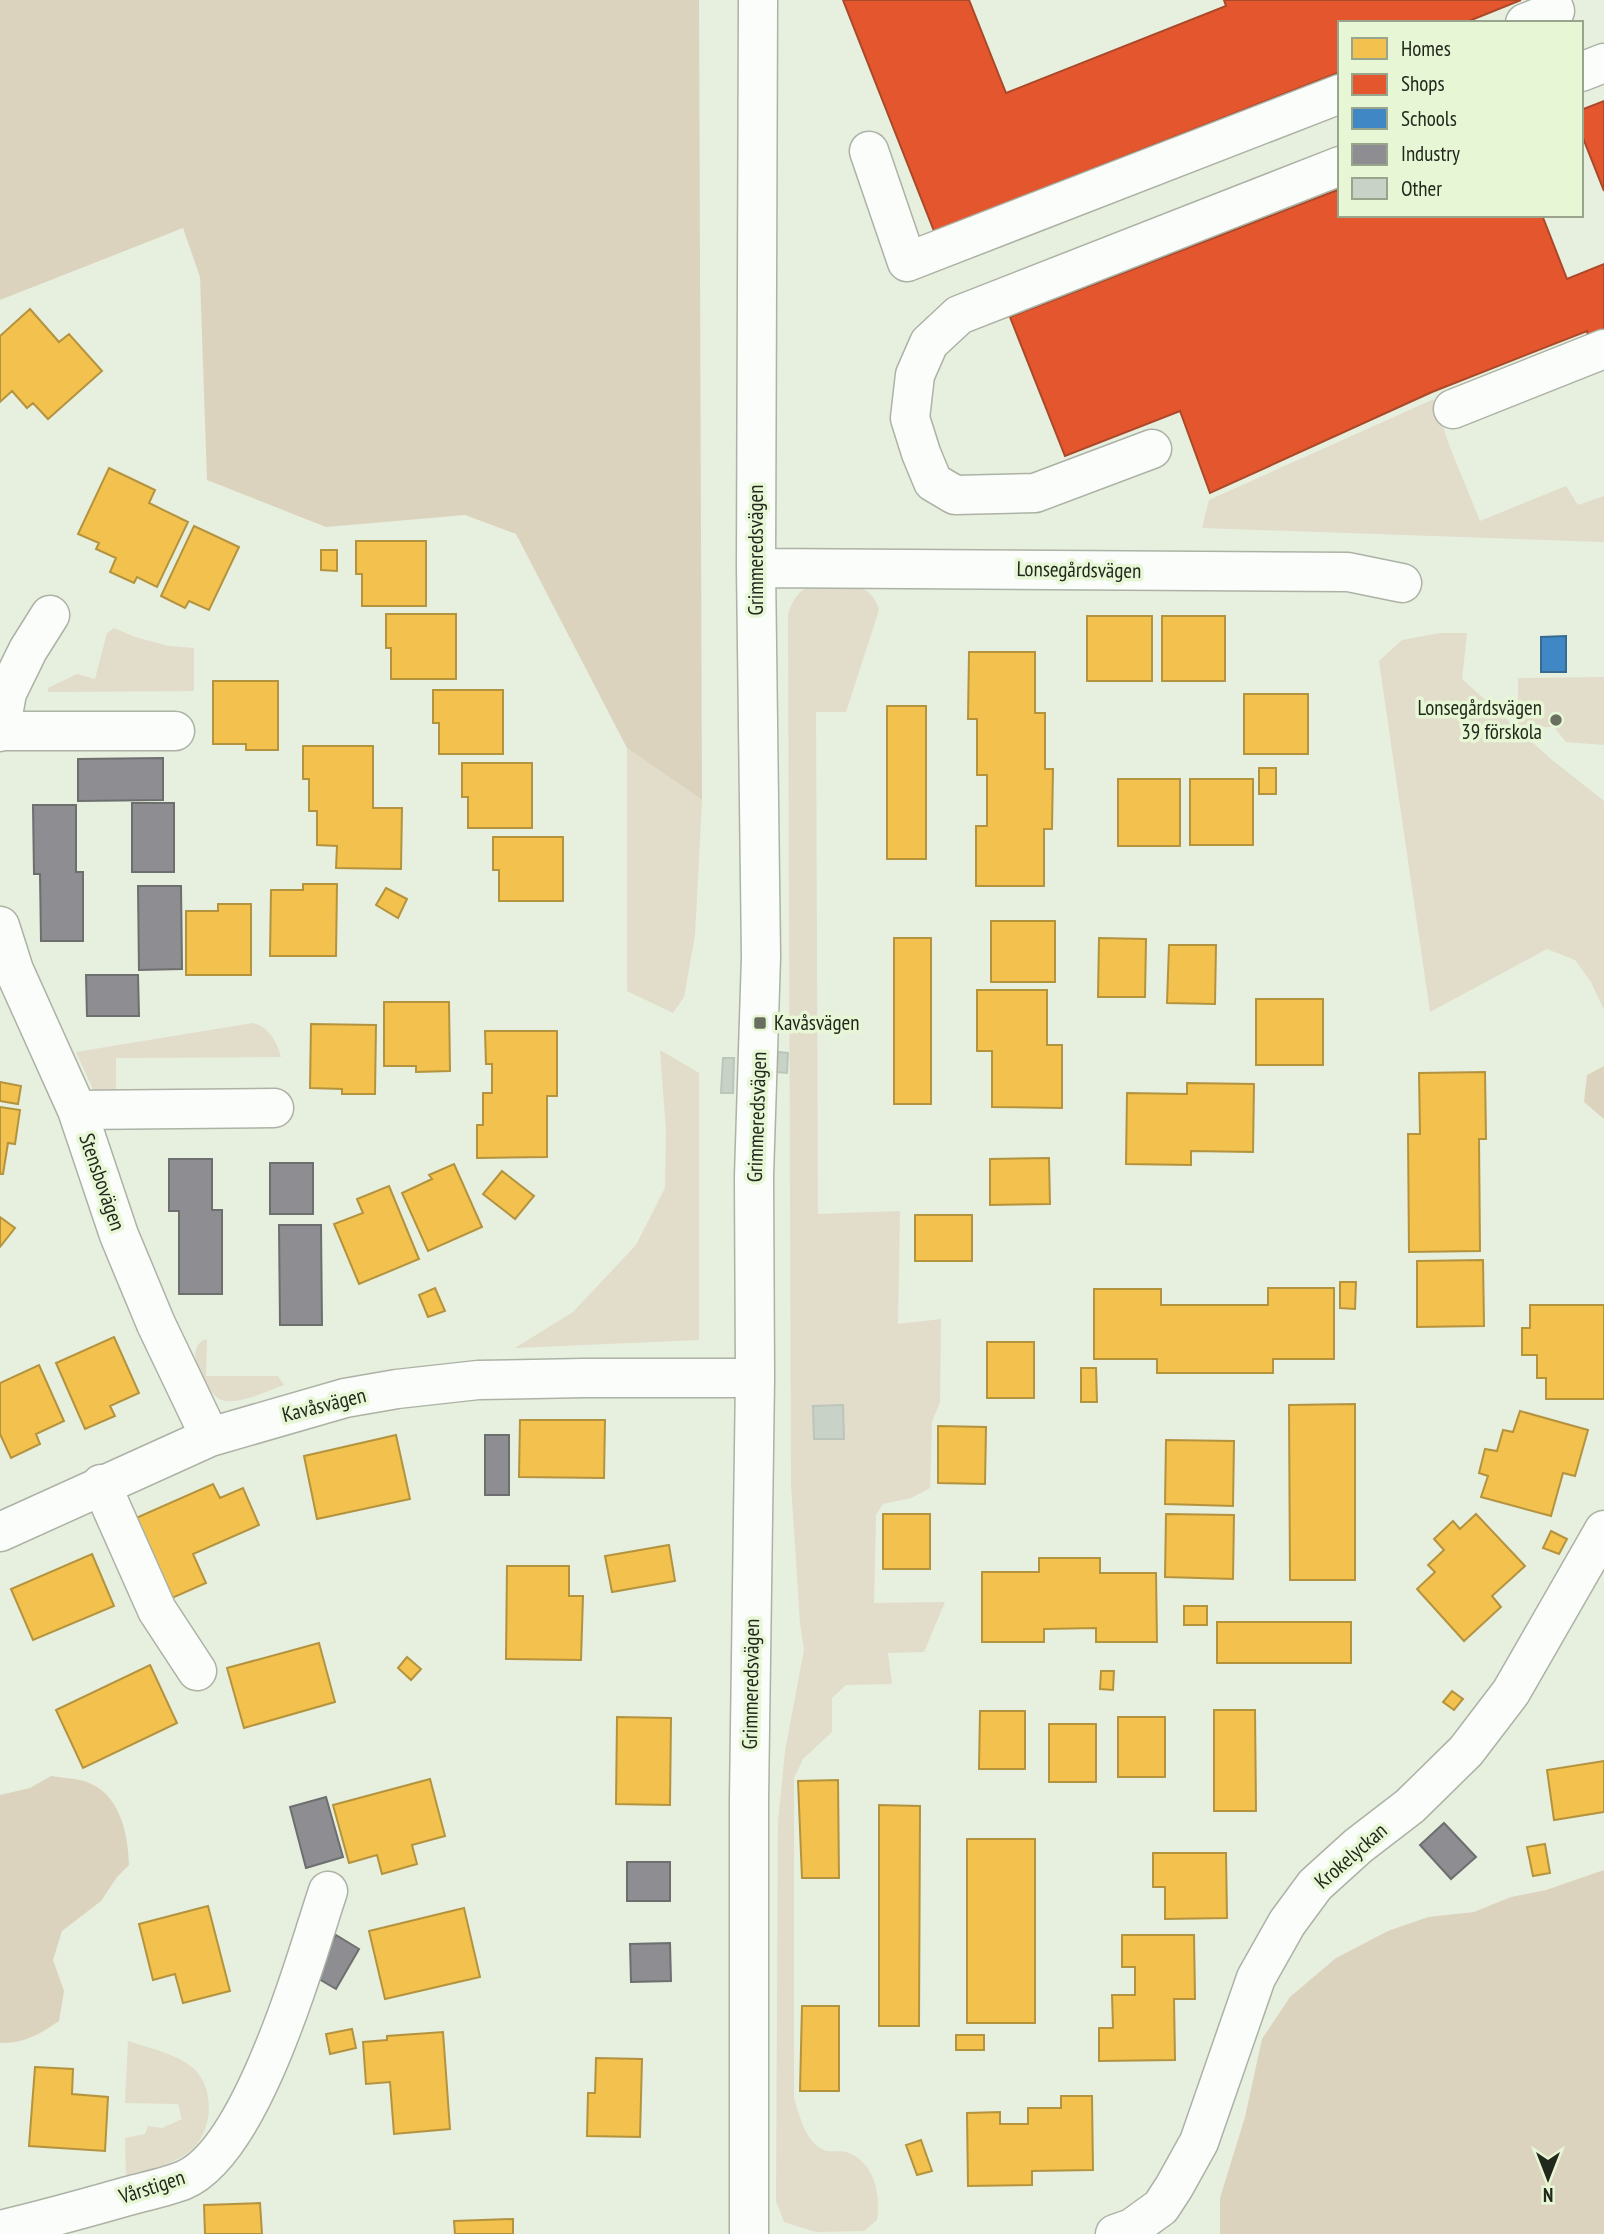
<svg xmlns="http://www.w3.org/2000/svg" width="1604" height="2234" font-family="'PT Sans Narrow',sans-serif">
  <rect width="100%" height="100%" fill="#e7efde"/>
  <path fill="#e2dccb" d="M1434,399L1449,445L1480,521L1566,486L1578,505L1604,496V542L1202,528L1209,500Z
    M813,584C840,585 870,578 879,610L846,712H816L818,1214L900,1211L898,1324L941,1319L940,1402L932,1422L930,1488L911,1498L883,1504L876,1515L874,1603L945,1602L924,1652L888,1653L892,1684L846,1685L832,1698V1732L803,1759L794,1778V2099C800,2116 805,2142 824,2150C830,2153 839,2150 846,2152C874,2161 881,2194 877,2220L864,2231L816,2232L784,2222L776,2201L778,1823L785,1751L804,1650L800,1623L791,1483L788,614C793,599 799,590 813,584Z
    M114,628L135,637L169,646L194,648V691L48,692V688L77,674L95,679L107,633Z
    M1440,633H1467L1462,679L1552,760L1604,801V1010L1591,982L1575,960L1547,949L1430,1012L1379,661L1402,640Z
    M1604,677V745L1566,742L1554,727H1518V678Z
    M627,748L702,800L695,935L684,997L673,1013L627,991Z
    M253,1023C269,1027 277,1042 281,1057L116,1058V1096L97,1098L76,1052Z
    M660,1050L699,1073V1340L515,1348L573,1312L636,1245L665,1188L666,1131Z
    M207,1339L206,1376H278L284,1385C267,1391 244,1403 226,1401C208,1400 179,1346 207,1339Z
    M128,2041C149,2048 177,2054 193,2068C217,2089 213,2137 186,2154C168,2166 146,2170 126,2177L125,2138L145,2134L148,2126L162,2128L182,2119L178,2104L125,2103Z"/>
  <path fill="#dcd3be" d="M0,0H699L702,800L627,748L516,534L465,515L326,527L207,480L200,277L183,228L0,300Z
    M1604,1066V1119L1584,1102L1587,1075Z
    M51,1776C62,1778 74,1778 84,1781C120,1792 128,1833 129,1865L117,1877L101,1901L62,1931L53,1960L64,1991L59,2021C40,2034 23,2044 0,2043V1795L30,1788Z
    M1604,1870V2234H1220V2198L1245,2117L1262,2039L1290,1997L1336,1958L1388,1931L1428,1917L1474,1912L1511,1897L1546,1890Z"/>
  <path fill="#f2c14e" stroke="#b4933f" stroke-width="2" d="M30,309L59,342L69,334L102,371L48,419L33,403L27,408L12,391L0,402V336Z
    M109,468L155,490L149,503L188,522L157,587L137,577L134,583L110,572L116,558L96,549L99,543L78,534Z
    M194,526L239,547L209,610L189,601L185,608L161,596Z
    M356,541H426V606H362V574H356Z
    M321,550H337V571L321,570Z
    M386,614H456V679H391V648H386Z
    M1087,616H1152V681H1087Z
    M1162,616H1225V681H1162Z
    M969,652H1035V713H1045V769H1053L1052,829H1044V886H976V826H987V775H977V719H968Z
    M213,681H278V750H246V744H213Z
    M433,690H503V754H439V723H433Z
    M1244,694H1308V754H1244Z
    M887,706H926V859H887Z
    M303,746H373V808H402L401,869L336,868L337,846L317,845V811H309V779H303Z
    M462,763H532V828H468V797H462Z
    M1259,768H1276V794H1259Z
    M1118,779H1180V846H1118Z
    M1190,779H1253V845H1190Z
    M493,837H563V901H499V870H493Z
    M303,884H337L336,956H270L271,890H303Z
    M386,888L407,899L398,918L376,905Z
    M218,904H251V975H186V911H218Z
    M991,921H1055V982H991Z
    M894,938H931V1104H894Z
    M1099,938L1146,939L1145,997H1098Z
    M1169,945H1216L1215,1004L1167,1003Z
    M977,990H1047V1045H1062V1108L992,1107V1051H977Z
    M1256,999H1323V1065H1256Z
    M384,1002H449L450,1071L416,1072V1066H384Z
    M311,1024L376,1025L375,1094H342V1089L310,1088Z
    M485,1031H557V1096H547V1157L477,1158V1125H483V1093H492V1064H486Z
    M1485,1072L1486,1139H1479L1480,1251L1409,1252L1408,1134H1420L1419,1073Z
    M0,1082L21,1086L18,1104L0,1101Z
    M1187,1083L1254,1084L1253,1152L1191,1151V1165L1126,1164L1127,1093L1187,1094Z
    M0,1107L20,1110L15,1144L8,1143L3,1174H0Z
    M1049,1158L1050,1204L990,1205V1159Z
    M454,1164L482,1227L428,1251L402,1193L432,1179L429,1175Z
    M502,1171L534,1196L515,1219L483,1194Z
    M389,1186L419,1259L359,1284L334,1224L363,1213L357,1199Z
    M915,1215H972V1261H915Z
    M0,1217L15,1228L0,1247Z
    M1483,1260L1484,1326L1417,1327V1261Z
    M1340,1282H1356L1355,1309L1340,1308Z
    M435,1288L445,1311L428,1317L419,1295Z
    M1268,1288H1334V1359H1273V1373H1157V1359H1094V1289H1161V1305H1268Z
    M1530,1305H1604V1399H1546V1378H1537V1355H1522V1328H1530Z
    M114,1337L139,1393L110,1406L115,1416L85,1429L56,1363Z
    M987,1342H1034V1398H987Z
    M39,1365L64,1421L36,1434L40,1444L11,1458L0,1434V1383Z
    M1081,1368H1096L1097,1402H1081Z
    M1355,1404V1580H1290L1289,1405Z
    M1520,1411L1588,1430L1575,1476L1563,1473L1551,1516L1481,1497L1488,1476L1479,1473L1485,1449L1497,1451L1503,1430L1513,1432Z
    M520,1420H605L604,1478L519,1477Z
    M938,1426L986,1427L985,1484L938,1483Z
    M396,1435L410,1499L317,1519L304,1456Z
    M1166,1440L1234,1441L1233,1506L1165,1504Z
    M213,1484L220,1498L243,1488L259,1525L193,1554L206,1583L172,1598L136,1518Z
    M883,1514H930V1569H883Z
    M1166,1514L1234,1515L1233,1579L1165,1577Z
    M1476,1514L1525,1566L1492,1596L1501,1607L1464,1641L1417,1589L1435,1572L1428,1565L1444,1550L1434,1539L1453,1521L1460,1529Z
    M1551,1531L1567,1539L1559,1554L1543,1548Z
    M669,1545L675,1581L612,1592L605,1556Z
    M92,1554L114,1606L33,1640L11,1589Z
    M1039,1558H1100V1573H1156L1157,1642H1096V1628L1044,1629V1642H982V1572H1039Z
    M507,1566H569V1596H583L581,1660L506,1659Z
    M1184,1606H1207V1625H1184Z
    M1217,1622H1351V1663H1217Z
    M319,1643L335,1702L244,1728L227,1668Z
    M407,1657L421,1669L411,1680L398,1668Z
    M150,1665L177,1723L83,1768L56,1710Z
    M1101,1671H1114L1113,1690L1100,1689Z
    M1452,1691L1463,1699L1454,1710L1443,1702Z
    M1214,1710H1255L1256,1811H1214Z
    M980,1711H1025V1769H979Z
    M617,1717L671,1718L670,1805L616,1804Z
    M1118,1717H1165V1777H1118Z
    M1049,1724H1096V1782H1049Z
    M1604,1761V1812L1554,1820L1547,1770Z
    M430,1779L445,1836L412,1845L417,1864L382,1874L377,1855L349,1863L333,1805Z
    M838,1780L839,1878H802L798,1781Z
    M879,1805L920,1806L919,2026H879Z
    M967,1839H1035V2023H967Z
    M1545,1844L1550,1873L1533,1876L1527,1847Z
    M1153,1853H1226L1227,1918L1165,1919V1887H1153Z
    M208,1906L230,1991L183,2003L175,1974L153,1980L139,1924Z
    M464,1908L480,1977L385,1999L369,1931Z
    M1122,1935H1194L1195,1999H1174L1175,2060L1099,2061V2028H1113L1112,1995H1135V1967H1122Z
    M802,2006H839V2091H800Z
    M352,2029L356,2048L330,2054L326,2034Z
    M443,2032L450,2129L394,2134L390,2082L366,2084L363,2042L387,2040V2036Z
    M956,2035H984V2050H956Z
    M596,2058L642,2059L640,2137L587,2136L588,2093H595Z
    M35,2067L73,2069L72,2094L108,2097L105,2151L29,2146Z
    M1061,2096H1092L1093,2170L1032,2171V2185L968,2186L967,2113L1000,2112V2124H1028V2108H1061Z
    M921,2140L932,2171L917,2175L906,2145Z
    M260,2203L262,2234H205L204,2205Z
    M513,2219V2234H455L454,2221Z"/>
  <path fill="#e4572e" stroke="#aa4929" stroke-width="2" d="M843,0H969L1006,93L1226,6L1224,0H1521L1464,23H1340V72L934,231Z
    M1604,101V191L1581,133V110Z
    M1340,189V215H1542L1567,279L1604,264V329L1588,336L1587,331L1432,392L1210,493L1180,411L1065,456L1010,317Z"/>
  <path fill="#3f88c5" stroke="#376b92" stroke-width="2" d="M1566,636V672H1541V637Z"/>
  <path fill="#8d8d92" stroke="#6d6f6f" stroke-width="2" d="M163,758V800L78,801V759Z
    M132,803H174V872H132Z
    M33,805H76V872H83V941H41L40,874H34Z
    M138,886H181L182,969L139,970Z
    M86,975H138L139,1016H87Z
    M169,1159H212V1210H222V1294H179V1211H169Z
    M270,1163H313V1214H270Z
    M279,1225H321L322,1325H280Z
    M485,1435H509V1495H485Z
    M326,1797L343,1857L306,1868L290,1807Z
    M1444,1823L1476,1857L1451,1879L1420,1845Z
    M627,1862H670V1901H627Z
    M336,1935L359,1949L336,1989L312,1975Z
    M670,1943L671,1981L631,1982L630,1944Z"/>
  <path fill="#c9d2c7" stroke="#bcc5ba" stroke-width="2" d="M778,1052L788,1053L787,1073L777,1072Z
    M723,1058H734L733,1093H721Z
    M843,1405L844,1439H814L813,1406Z"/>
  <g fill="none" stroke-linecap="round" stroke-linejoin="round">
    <defs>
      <path id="minor" d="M1525,23L1555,11L1551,0
        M1581,72L1604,63
        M869,151L907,262L1340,94
        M1453,409L1604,349
        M1152,449L1035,493L955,495L933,482L921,453L910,418L915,375L929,343L959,315L1340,166
        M756,568L1348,572L1402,583
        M0,731H175
        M0,732L7,693L28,650L50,615
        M0,926L14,970L77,1110L119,1235L156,1324L210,1437
        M77,1110L274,1108
        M101,1484L157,1610L197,1671
        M0,1532L210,1437L345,1398L397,1389L478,1380L584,1378H755
        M0,2230C43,2220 86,2208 128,2196C146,2191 167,2187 184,2180C253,2150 305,1960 328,1891
        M749,2234V1799L755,1378L754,1176L761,957L756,568L758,0
        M1115,2234L1132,2228L1161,2207L1174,2187L1199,2142L1256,1978L1287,1923L1315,1885L1358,1846L1410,1806L1466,1751L1511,1692L1604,1530"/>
    </defs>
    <use href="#minor" stroke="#acb2a5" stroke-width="41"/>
    <use href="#minor" stroke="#fbfdfa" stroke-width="38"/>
  </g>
  <g fill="#686e60" stroke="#e7f7d6" stroke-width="2.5">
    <circle cx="1556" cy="720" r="7"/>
    <rect x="753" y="1016" width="14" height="14" rx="3.5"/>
  </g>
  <g text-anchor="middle" stroke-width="7" stroke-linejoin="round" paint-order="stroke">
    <g font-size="21" fill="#23281c" stroke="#e7f7d6">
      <text transform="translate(756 550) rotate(-90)" y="7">Grimmeredsvägen</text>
      <text transform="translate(1079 570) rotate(1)" y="7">Lonsegårdsvägen</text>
      <text transform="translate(757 1117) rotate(-88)" y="7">Grimmeredsvägen</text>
      <text transform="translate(102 1182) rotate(71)" y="7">Stensbovägen</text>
      <text transform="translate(324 1405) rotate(-14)" y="7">Kavåsvägen</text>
      <text transform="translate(751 1684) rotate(-89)" y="7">Grimmeredsvägen</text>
      <text transform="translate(1351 1856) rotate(-41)" y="7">Krokelyckan</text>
      <text transform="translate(152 2187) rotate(-18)" y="7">Vårstigen</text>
    </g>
    <g font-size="21" fill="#23281c" stroke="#e7f7d6" text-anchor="end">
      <text x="1542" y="715">Lonsegårdsvägen<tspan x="1542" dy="24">39 förskola</tspan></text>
      <text x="774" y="1030" text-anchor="start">Kavåsvägen</text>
    </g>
  </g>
  <rect x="1338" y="21" width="245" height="196" fill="#e7f7d6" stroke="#99a48c" stroke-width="2"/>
  <rect x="1352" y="38" width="35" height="21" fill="#f2c14e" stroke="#99a48c" stroke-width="2"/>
  <text x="1401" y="56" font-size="21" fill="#23281c">Homes</text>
  <rect x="1352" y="74" width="35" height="21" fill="#e4572e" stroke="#99a48c" stroke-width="2"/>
  <text x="1401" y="91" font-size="21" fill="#23281c">Shops</text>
  <rect x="1352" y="108" width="35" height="21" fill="#3f88c5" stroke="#99a48c" stroke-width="2"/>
  <text x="1401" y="126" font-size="21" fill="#23281c">Schools</text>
  <rect x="1352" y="144" width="35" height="21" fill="#8d8d92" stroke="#99a48c" stroke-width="2"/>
  <text x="1401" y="161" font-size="21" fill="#23281c">Industry</text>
  <rect x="1352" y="178" width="35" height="21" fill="#c9d2c7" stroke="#99a48c" stroke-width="2"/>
  <text x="1401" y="196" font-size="21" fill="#23281c">Other</text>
  <g transform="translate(1548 2178) rotate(180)" stroke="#e7f7d6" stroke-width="5" paint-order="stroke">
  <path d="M0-5L12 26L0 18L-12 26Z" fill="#23281c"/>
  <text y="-10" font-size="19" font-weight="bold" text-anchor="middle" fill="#23281c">N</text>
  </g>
</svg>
